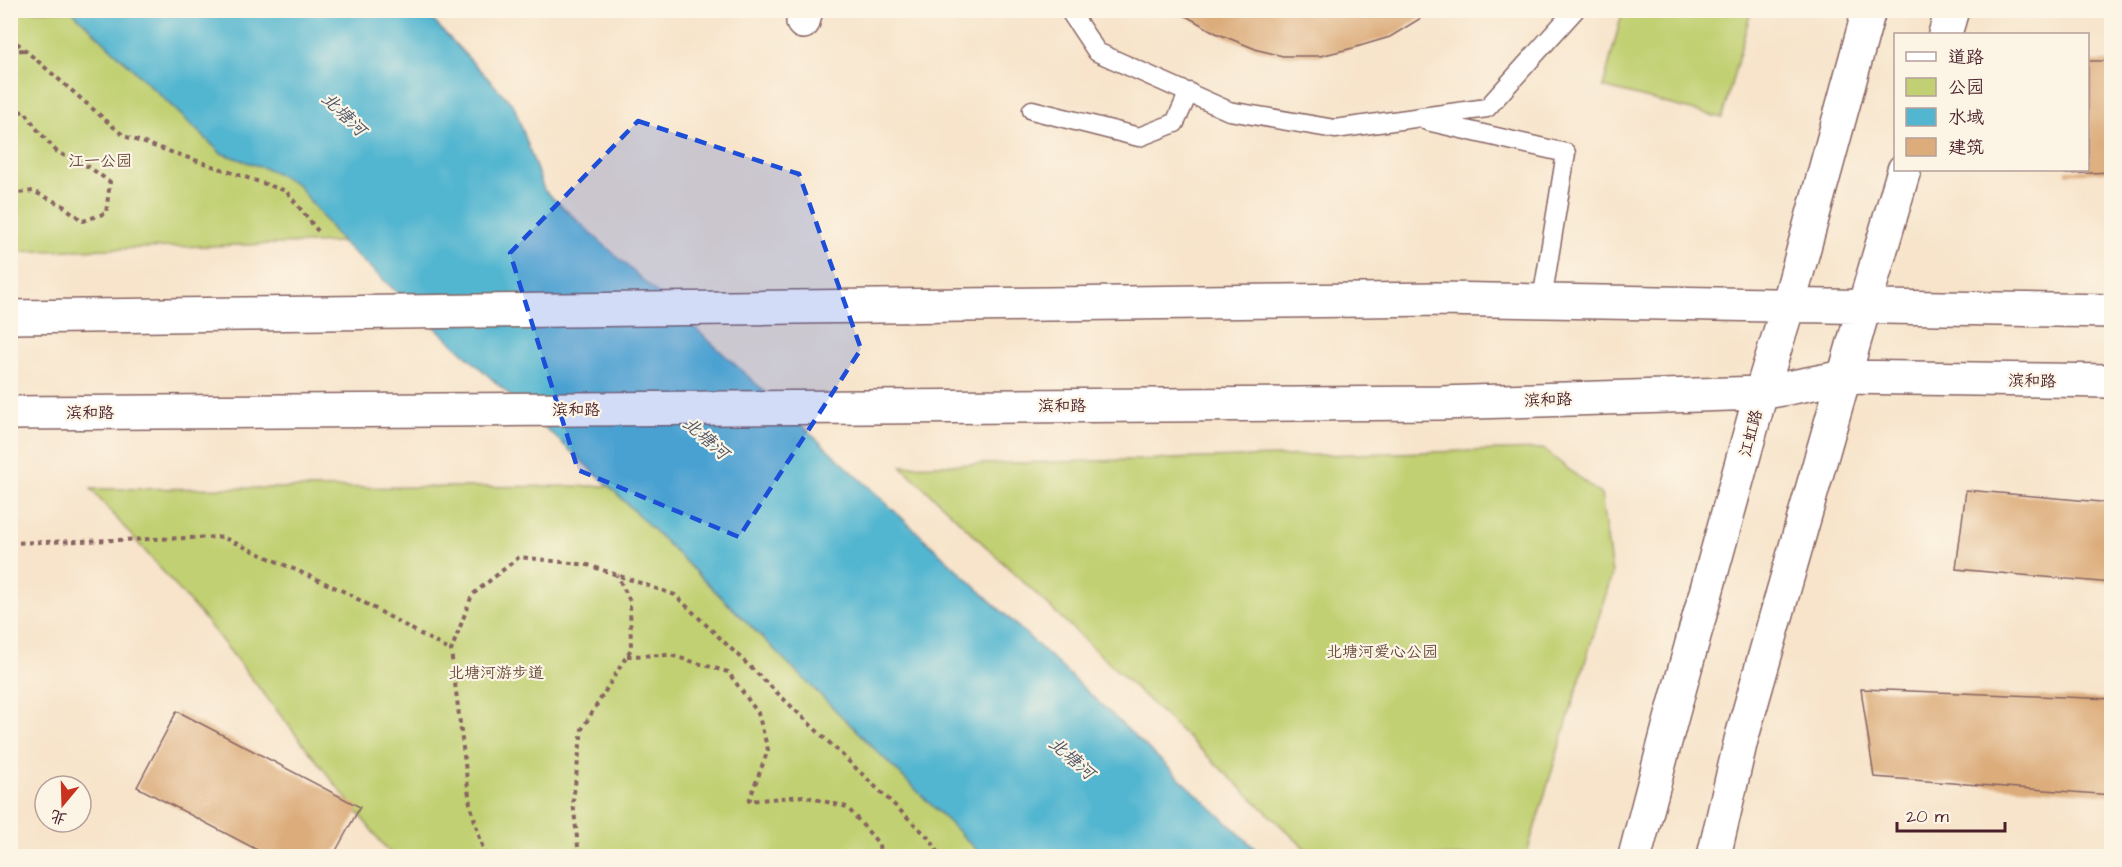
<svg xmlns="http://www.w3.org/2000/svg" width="2122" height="867" font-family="'Architects Daughter','LXGW WenKai TC',sans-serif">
  <rect width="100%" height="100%" fill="#fcf5e5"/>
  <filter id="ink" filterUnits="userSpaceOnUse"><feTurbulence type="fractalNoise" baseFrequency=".0167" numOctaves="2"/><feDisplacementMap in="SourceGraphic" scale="12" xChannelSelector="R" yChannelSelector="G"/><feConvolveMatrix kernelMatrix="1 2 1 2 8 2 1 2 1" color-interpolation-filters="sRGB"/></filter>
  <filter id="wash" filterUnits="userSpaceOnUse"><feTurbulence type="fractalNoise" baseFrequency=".008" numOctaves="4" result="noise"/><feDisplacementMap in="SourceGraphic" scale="24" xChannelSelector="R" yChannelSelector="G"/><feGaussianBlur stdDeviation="1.35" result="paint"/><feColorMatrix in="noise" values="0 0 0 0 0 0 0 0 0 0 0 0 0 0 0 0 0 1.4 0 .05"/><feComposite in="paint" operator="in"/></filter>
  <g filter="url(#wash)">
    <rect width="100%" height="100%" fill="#f7e4cb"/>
    <path fill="#c1d072" stroke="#86784e" stroke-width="1.5" d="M1623,10L1751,11L1722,118L1603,87Z
      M10,11H72L221,153L270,170L297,184L342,242L11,252Z
      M1543,449L1601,495L1612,574L1526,856H1313L901,466Z
      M609,486L983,856H392L207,622L91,489Z"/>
    <path fill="#52b6d0" stroke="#4e6a7e" stroke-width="1.5" d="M72,11H424L514,106L544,190L857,476L1263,856H983L609,486L342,242L297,184L270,170L221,153Z"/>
    <g id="blocks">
      <path fill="#dcac7a" d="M1175,10H1434L1390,37L1353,48L1320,56H1283L1258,50L1216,33Z
        M2088,61H2112V172L2066,174V170H2088Z
        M1966,490L2112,503V583L1956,569Z
        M1861,689L2112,699V795L1874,777Z
        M177,711L360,807L333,856H269L137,787Z"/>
    </g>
  </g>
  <g filter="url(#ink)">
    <use href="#blocks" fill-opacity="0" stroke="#876463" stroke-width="1.5"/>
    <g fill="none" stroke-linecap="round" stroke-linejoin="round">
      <defs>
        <path id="service" d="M1069,10L1097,52L1229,111L1335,129L1487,108L1575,10
          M1032,110L1139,137L1175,123L1189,92
          M1427,121L1566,153L1542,300"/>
        <path id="minor" d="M803,22L806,10"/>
        <path id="secondary" d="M1945,34L1952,10
          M10,317L1438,299L2112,311
          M10,413L1441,403L1761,393L1844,377L2112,381
          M1635,856L1670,723L1761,393L1788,306L1869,10
          M1714,856L1741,740L1864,307L1904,170"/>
      </defs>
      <use href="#service" stroke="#876463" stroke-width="21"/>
      <use href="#minor" stroke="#876463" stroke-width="36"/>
      <use href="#secondary" stroke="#876463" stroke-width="36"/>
      <path stroke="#876463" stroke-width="4" stroke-dasharray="4.5 4.5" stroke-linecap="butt" d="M10,37L124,136L286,191L318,231
        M10,51L25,50
        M10,114L25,111L36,128L57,152L89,167L110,182L106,213L83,221L62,205L33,191L10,194
        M10,543L222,537L345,592L451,651
        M627,656L670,655L728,672L758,713L768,750L749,801L803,796L847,807L879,844L880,856
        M485,856L470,804L451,651L472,595L519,557L588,565L675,595L931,840L939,856
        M579,856L573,801L582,729L631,649L630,601L617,575"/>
      <use href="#service" stroke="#fff" stroke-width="18"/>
      <use href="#minor" stroke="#fff" stroke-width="33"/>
      <use href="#secondary" stroke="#fff" stroke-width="33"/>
    </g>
  </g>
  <path fill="#1d4ed8" fill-opacity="0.2" stroke="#1d4ed8" stroke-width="4.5" stroke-dasharray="12 8" stroke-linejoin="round" d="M638,121L799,174L861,349L739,537L578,470L510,253Z"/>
  <g text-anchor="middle" stroke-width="4.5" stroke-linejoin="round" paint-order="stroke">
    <g font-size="16" fill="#684b3d" stroke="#fcf5e5">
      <text x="100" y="166">江一公园</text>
      <text x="1382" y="657">北塘河爱心公园</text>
      <text x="496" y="678">北塘河游步道</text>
    </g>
    <g font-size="16" fill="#4a1f2b" stroke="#fcf5e5">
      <text transform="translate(2032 380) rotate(1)" y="6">滨和路</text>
      <text transform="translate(1548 399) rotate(-2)" y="6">滨和路</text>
      <text x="1062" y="411">滨和路</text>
      <text x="576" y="415">滨和路</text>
      <text x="90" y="418">滨和路</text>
      <text transform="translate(1750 433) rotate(-75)" y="6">江虹路</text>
    </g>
    <g font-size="18" font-style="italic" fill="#4d5465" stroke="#fcf5e5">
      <text transform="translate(344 114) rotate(44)" y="6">北塘河</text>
      <text transform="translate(706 438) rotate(41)" y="6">北塘河</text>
      <text transform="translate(1072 758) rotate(41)" y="6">北塘河</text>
    </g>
  </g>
  <rect width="2122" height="867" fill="none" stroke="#fcf5e5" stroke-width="36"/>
  <rect x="1894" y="33" width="195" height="138" fill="#fcf5e5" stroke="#b59f9b" stroke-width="1.5"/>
  <rect x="1906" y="52" width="30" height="9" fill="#ffffff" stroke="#b59f9b" stroke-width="1.5"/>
  <text x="1948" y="63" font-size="18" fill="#4a1f2b">道路</text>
  <rect x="1906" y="78" width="30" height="18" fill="#c1d072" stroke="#b59f9b" stroke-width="1.5"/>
  <text x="1948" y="93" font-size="18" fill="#4a1f2b">公园</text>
  <rect x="1906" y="108" width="30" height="18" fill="#52b6d0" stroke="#b59f9b" stroke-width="1.5"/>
  <text x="1948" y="123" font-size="18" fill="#4a1f2b">水域</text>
  <rect x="1906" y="138" width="30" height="18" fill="#dcac7a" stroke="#b59f9b" stroke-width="1.5"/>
  <text x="1948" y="153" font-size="18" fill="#4a1f2b">建筑</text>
  <g transform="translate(63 804) rotate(199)"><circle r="28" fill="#fcf5e5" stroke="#b59f9b" stroke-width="1.5"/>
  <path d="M0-4.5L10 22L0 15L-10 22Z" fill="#c8321e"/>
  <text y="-9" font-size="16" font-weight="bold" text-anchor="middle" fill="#4a1f2b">北</text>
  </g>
  <path d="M1897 822v9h108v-9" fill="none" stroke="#4a1f2b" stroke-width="3"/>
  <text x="1906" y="822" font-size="18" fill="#4a1f2b" stroke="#fcf5e5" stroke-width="4.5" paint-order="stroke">20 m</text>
</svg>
